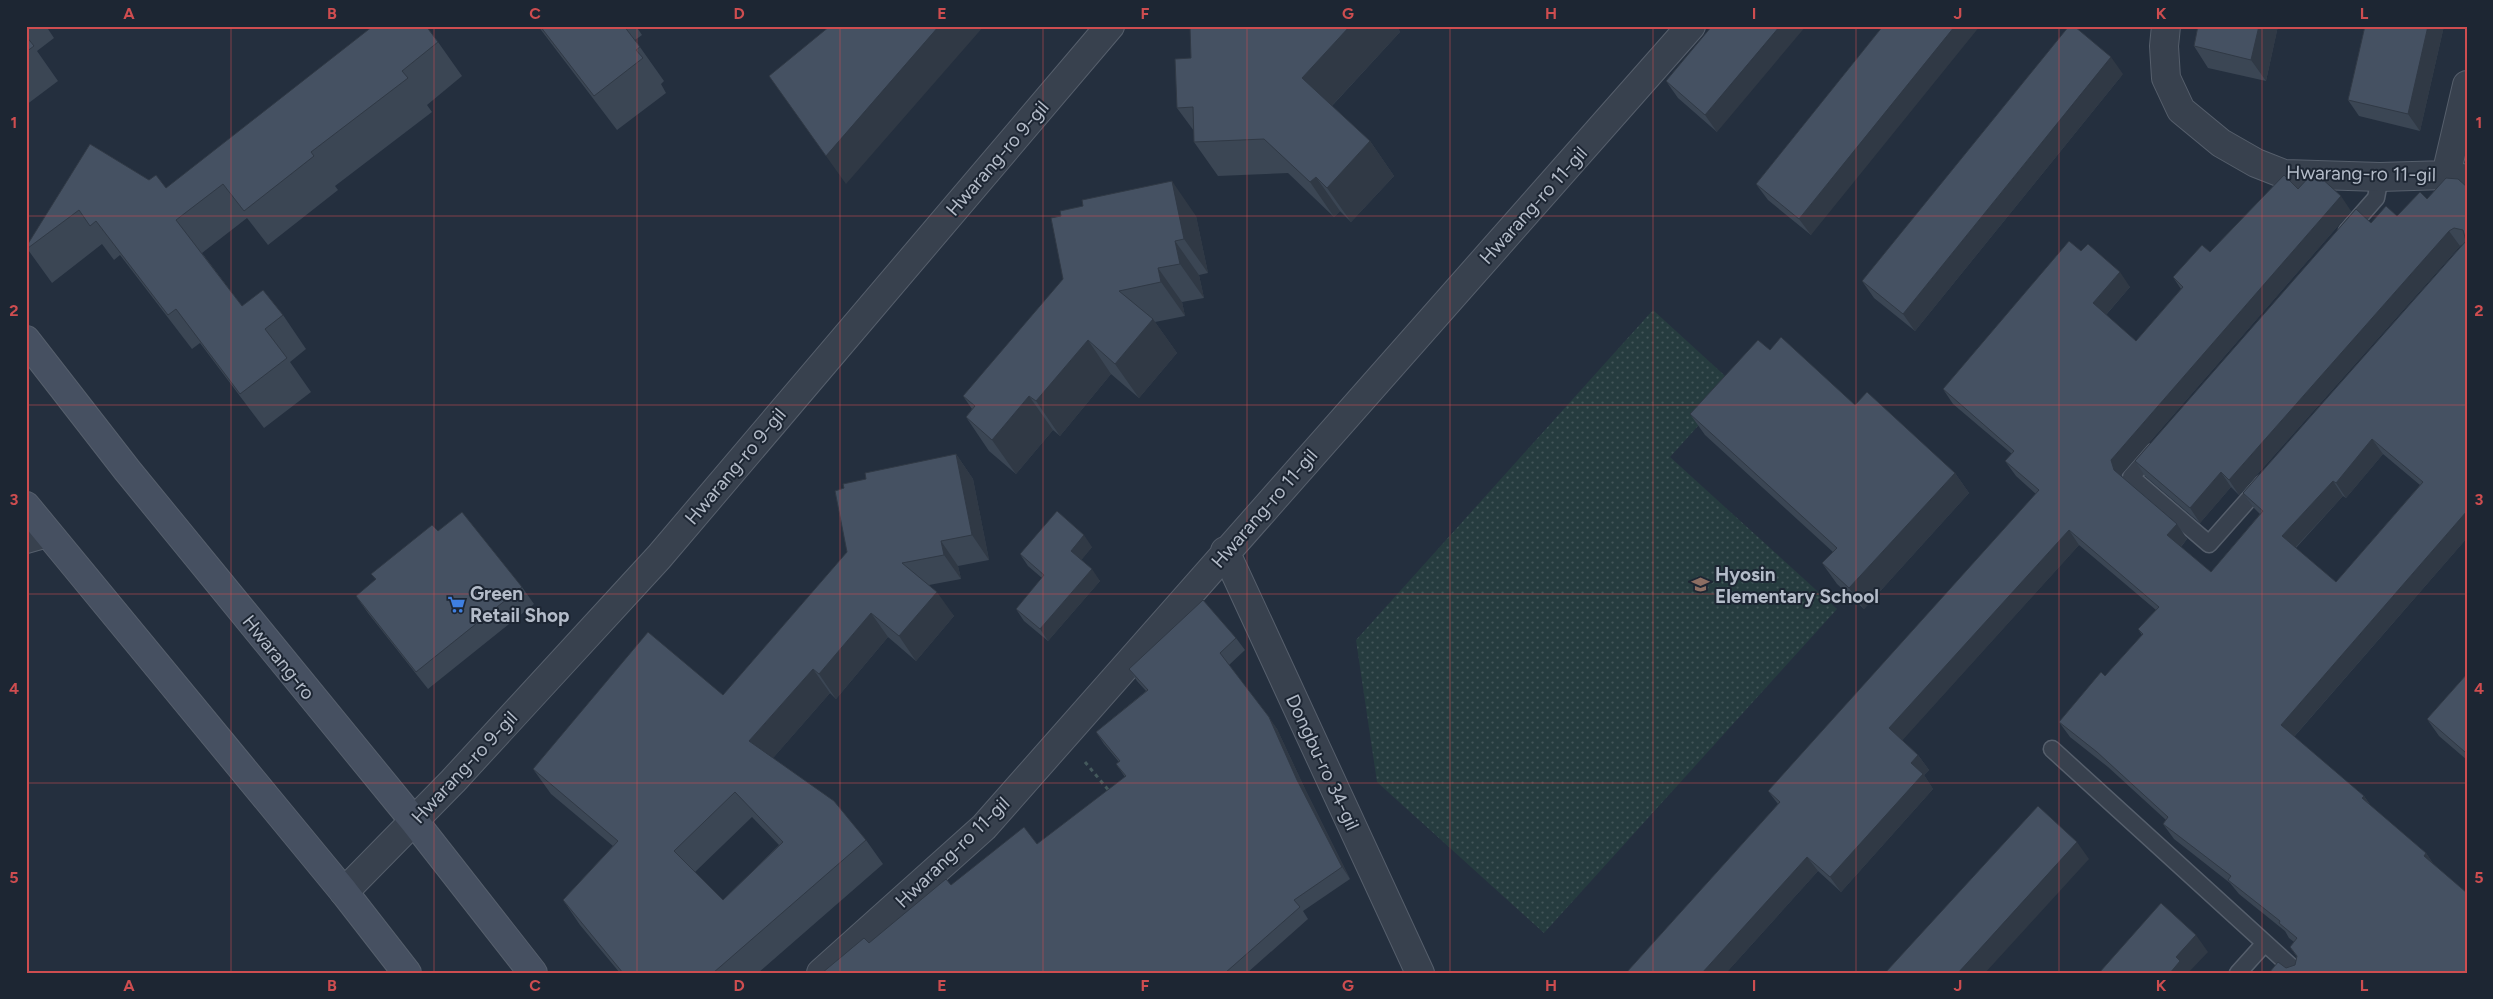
<svg xmlns="http://www.w3.org/2000/svg" width="2493" height="999" font-family="Figtree,sans-serif">
  <defs>
    <pattern id="grass-dots" width="8" height="8" patternUnits="userSpaceOnUse" patternTransform="scale(1.25)"><rect width="8" height="8" fill="#263c3f"/><path d="M2 2h.1M6 6h.1" fill="none" stroke="#435659" stroke-width="1.8" stroke-linecap="round"/></pattern>
  </defs>
  <rect width="100%" height="100%" fill="#242f3e"/>
  <path fill="url(#grass-dots)" d="M1653,310L1735,385L1670,457L1837,609L1544,933L1377,782L1356,640Z"/>
  <g fill="none" stroke-linecap="round" stroke-linejoin="round">
    <defs>
      <path id="lane" d="M2347,231L2376,198L2380,177
        M2153,452L2131,477L2209,544L2263,483
        M2052,749L2298,973
        M2238,973L2265,943"/>
      <path id="street" d="M2166,26L2164,46L2166,78L2181,110L2221,143L2256,163L2284,174L2380,177L2446,175L2467,179
        M2446,175L2467,85
        M26,539L47,533
        M1225,551L1420,973
        M344,892L453,781L659,557L1110,26
        M821,973L984,827L1691,26"/>
      <path id="secondary" d="M26,340L127,470L414,821L533,973
        M26,506L344,892L407,973"/>
    </defs>
    <use href="#lane" stroke="#565f6c" stroke-width="19"/>
    <use href="#street" stroke="#565f6c" stroke-width="30"/>
    <use href="#secondary" stroke="#565f6c" stroke-width="30"/>
    <path stroke="#44595c" stroke-width="3" stroke-dasharray="4 4" stroke-linecap="butt" d="M1085,762L1110,792"/>
    <use href="#lane" stroke="#38414e" stroke-width="16"/>
    <use href="#street" stroke="#38414e" stroke-width="28"/>
    <use href="#secondary" stroke="#465061" stroke-width="28"/>
  </g>
  <path fill="#3b4654" fill-rule="evenodd" d="M26,26H46L54,38L37,51L58,81L26,105Z
    M538,26H636L642,35L635,40L664,81L661,84L666,93L617,130Z
    M1712,26L1717,132L1678,98L1666,81Z
    M1883,26L1811,235L1768,200L1756,184Z
    M2198,26H2278L2266,81L2208,68L2194,46Z
    M2365,26H2444L2420,131L2359,116L2348,100Z
    M1398,28L1400,32L1332,106L1370,141L1394,176L1351,222L1340,211L1334,217L1288,173L1218,176L1194,142V131L1177,108L1191,58Z
    M438,42L462,76L427,105L432,112L335,186L338,190L268,245L247,218L202,253L242,306L283,315L306,349L290,362L311,392L264,428L200,343L192,349L120,255L114,260L102,244L52,283L26,247L90,144L149,180L166,188Z
    M2123,74L1915,331L1874,298L1862,281Z
    M2467,187V538L2294,737L2364,796L2371,806L2426,853L2434,865L2467,973L2286,968L2295,965L2297,957L2290,947L2294,942L2289,938L2285,931L2239,894L2230,883L2174,839L2163,824L2166,820L2108,767L2070,737L2059,722L2105,676L2142,635L2138,629L2156,610L2079,545L1902,740L1918,755L1929,770L1924,775L1933,789L1841,892L1818,871L1726,973H1626L1778,804L1768,791L2036,494L2016,476L2005,461L2012,454L1953,404L1943,389L2081,251L2130,287L2106,315L2136,341L2181,289L2173,277L2210,252L2298,189L2351,211L2121,475L2122,476L2177,524L2187,539L2181,547L2211,572L2260,514L2254,508L2243,493L2463,244L2460,246L2239,495L2231,487L2200,523L2145,476L2135,461L2371,223L2397,216L2427,199ZM2383,454L2420,485L2336,582L2296,548L2343,496L2346,498Z
    M1196,216L1208,273L1199,275L1204,298L1182,302L1185,316L1155,322L1177,353L1139,398L1111,374L1060,436L1053,430L1016,474L989,451L966,417L972,409L963,396Z
    M1770,350L1855,405L1955,473L1969,493L1864,609L1837,584L1822,563L1833,552L1705,435L1690,414Z
    M956,454L973,479L989,560L958,566L961,579L929,585L954,616L916,661L888,637L836,699L830,693L773,758L866,840L883,864L758,973H620L580,925L563,900L613,846L551,794L533,769L723,695L847,552L844,488L866,479ZM752,817L779,845L723,900L695,872Z
    M438,531L522,587L534,604L428,689L368,613L356,596L376,580L371,574Z
    M1092,547L1081,560L1100,581L1048,641L1024,621L1016,609L1042,578L1028,566L1020,554Z
    M1236,638L1245,650L1229,665L1277,729L1306,791L1350,879L1303,911L1308,919L1247,973H822L869,943L951,885L1037,844L1125,777L1116,764L1119,762L1104,744L1096,732L1146,691L1137,681L1129,669Z
    M2467,674V760L2439,736L2427,719Z"/>
  <path fill="#303945" d="M939,26H984L846,184L826,156Z
    M1350,26H1399L1398,28L1400,32L1326,112L1302,78Z
    M1780,26H1806L1717,132L1705,115Z
    M1955,26H1980L1811,235L1799,219Z
    M2259,26H2278L2266,81L2251,60Z
    M2428,26H2444L2420,131L2408,114Z
    M2111,57L2123,74L1915,331L1903,314Z
    M1370,141L1394,176L1351,222L1327,188Z
    M1316,177L1340,211L1334,217L1310,182Z
    M1172,181L1196,216L1208,273L1184,239Z
    M2341,196L2351,211L2121,475L2124,485L2114,470L2111,460Z
    M2449,231L2460,246L2239,495L2229,480Z
    M1175,241L1199,275L1204,298L1180,264Z
    M1158,268L1182,302L1185,316L1161,282Z
    M2120,272L2130,287L2103,318L2093,303Z
    M1153,319L1177,353L1139,398L1115,364Z
    M1088,340L1111,374L1060,436L1036,401Z
    M1029,396L1053,430L1016,474L992,440Z
    M2372,439L2383,454L2346,498L2336,483Z
    M956,454L973,479L989,560L972,535Z
    M2221,472L2231,487L2200,523L2190,508Z
    M1955,473L1969,493L1864,609L1849,588Z
    M2333,481L2343,496L2292,551L2282,536Z
    M2467,511V538L2291,740L2281,725Z
    M2177,524L2187,539L2178,550L2167,535Z
    M2069,530L2079,545L1900,743L1889,728Z
    M1084,535L1092,547L1079,563L1071,551Z
    M941,541L958,566L961,579L944,555Z
    M1092,569L1100,581L1048,641L1040,629Z
    M937,592L954,616L916,661L899,636Z
    M871,613L888,637L836,699L819,674Z
    M813,669L830,693L766,766L749,741Z
    M1269,717L1277,729L1306,791L1350,879L1342,867L1297,780Z
    M1918,755L1929,770L1924,775L1933,789L1841,892L1830,877L1911,763Z
    M2364,796L2374,811L2362,798Z
    M2077,842L2089,859L1985,973H1958Z
    M2426,853L2436,868L2424,856Z
    M1807,857L1818,871L1726,973H1702Z
    M2196,935L2208,952L2188,973H2170L2176,957Z"/>
  <path fill="#455162" stroke="#303945" fill-rule="evenodd" d="M373,26H426L438,42L402,71L408,78L311,152L314,156L244,211L223,184L176,220L242,306L263,290L283,315L265,329L287,358L240,394L176,309L168,315L96,221L90,226L79,210L28,248L26,247L90,144L149,180L156,175L166,188Z
    M540,26H624L640,47L636,50L643,58L594,96Z
    M830,26H939L826,156L769,76Z
    M1208,26H1350L1302,78L1370,141L1327,188L1316,177L1310,182L1264,139L1194,142L1193,107L1177,108L1175,59L1191,58L1190,27Z
    M1712,26H1780L1705,115L1666,81Z
    M1883,26H1955L1799,219L1756,184Z
    M2069,26H2074L2111,57L1903,314L1862,281Z
    M2198,26H2259L2251,60L2194,46Z
    M2365,26H2428L2408,114L2348,100Z
    M26,36L34,46L26,52Z
    M2284,175L2298,189L2310,176H2319L2341,196L2111,460L2114,470L2177,524L2167,535L2211,572L2263,511L2243,493L2466,241L2463,230L2454,228L2449,231L2229,480L2221,472L2190,508L2135,461L2356,209L2371,223L2386,206L2397,216L2420,192L2427,199L2446,178L2458,179L2467,187V511L2281,725L2364,796L2362,798L2426,853L2424,856L2467,893V973H2269L2278,962L2286,968L2295,965L2297,956L2290,947L2297,938L2279,923L2280,921L2228,880L2231,876L2163,824L2168,817L2097,752L2059,722L2101,672L2105,676L2143,634L2138,629L2159,607L2069,530L1889,728L1918,755L1911,763L1923,774L1830,877L1807,857L1702,973H1626L1780,802L1768,791L2039,490L2005,461L2014,451L1943,389L2069,241L2081,251L2088,244L2120,272L2093,303L2136,341L2183,287L2173,277L2202,245L2210,252ZM2372,439L2423,482L2336,582L2282,536L2333,481L2336,483Z
    M1172,181L1184,239L1175,241L1180,264L1158,268L1161,282L1119,291L1153,319L1115,364L1088,340L1036,401L1029,396L992,440L966,417L975,406L963,396L1063,279L1051,218L1061,216L1060,211L1083,206L1082,200Z
    M1781,337L1855,405L1867,392L1955,473L1849,588L1822,563L1837,548L1690,414L1758,340L1770,350Z
    M956,454L972,535L941,541L944,555L902,563L937,592L899,636L871,613L819,674L813,669L749,741L834,801L866,840L713,973H623L563,900L618,841L533,769L648,632L723,695L847,552L835,491L844,488L843,484L866,479L865,473ZM735,792L783,842L723,900L674,851Z
    M1057,511L1084,535L1071,551L1092,569L1040,629L1016,609L1044,575L1020,554Z
    M462,512L522,587L416,672L356,596L376,579L371,574L432,525L438,531Z
    M1203,600L1236,638L1220,653L1269,717L1297,780L1342,867L1294,900L1300,907L1225,973H822L864,938L869,943L946,879L951,885L1024,827L1037,844L1126,776L1116,764L1120,761L1096,732L1148,690L1129,669Z
    M2467,674V750L2465,752L2427,719Z
    M2038,806L2077,842L1958,973H1885Z
    M2161,903L2196,935L2176,957L2180,961L2170,973H2099Z"/>
  <path fill="none" stroke="#ce4d50" stroke-width="1" stroke-opacity="0.55" d="M231,26V973M434,26V973M637,26V973M840,26V973M1043,26V973M1247,26V973M1450,26V973M1653,26V973M1856,26V973M2059,26V973M2262,26V973M26,216H2467M26,405H2467M26,594H2467M26,783H2467"/>
  <defs>
    <symbol id="school-bare" viewBox="-9 -9 18 18"><path d="M0-5L7-2L0 1L-7-2ZM-4 1L0 2.5L4 1V4Q0 6-4 4Z" fill="#8d6e63" stroke="#1d2633" stroke-width="2.5" paint-order="stroke"/></symbol>
    <symbol id="supermarket-bare" viewBox="-9 -9 18 18"><path d="M-6-5.5h2.5l.6 2H6L4.5 2H-2.5L-4.4-4H-6ZM-1.5 3.2a1.3 1.3 0 1 0 .1 0ZM3 3.2a1.3 1.3 0 1 0 .1 0Z" fill="#3f7fe0" stroke="#1d2633" stroke-width="2.5" paint-order="stroke"/></symbol>
  </defs>
  <g fill-rule="evenodd">
    <use href="#school-bare" x="1688" y="572" width="25" height="25"/>
    <use href="#supermarket-bare" x="444" y="592" width="25" height="25"/>
  </g>
  <g text-anchor="middle" stroke-width="4" stroke-linejoin="round" paint-order="stroke">
    <g font-size="19" fill="#b4bcc9" stroke="#1d2633">
      <text transform="translate(997 158) rotate(-49)" y="7">Hwarang-ro 9-gil</text>
      <text transform="translate(2361 173) rotate(1)" y="7">Hwarang-ro 11-gil</text>
      <text transform="translate(1533 205) rotate(-48)" y="7">Hwarang-ro 11-gil</text>
      <text transform="translate(735 466) rotate(-50)" y="7">Hwarang-ro 9-gil</text>
      <text transform="translate(1264 508) rotate(-49)" y="7">Hwarang-ro 11-gil</text>
      <text transform="translate(279 657) rotate(51)" y="7">Hwarang-ro</text>
      <text transform="translate(1323 762) rotate(65)" y="7">Dongbu-ro 34-gil</text>
      <text transform="translate(464 767) rotate(-47)" y="7">Hwarang-ro 9-gil</text>
      <text transform="translate(952 852) rotate(-44)" y="7">Hwarang-ro 11-gil</text>
    </g>
    <g font-size="19" font-weight="bold" fill="#b4bcc9" stroke="#1d2633" text-anchor="start">
      <text x="1715" y="581">Hyosin<tspan x="1715" dy="22">Elementary School</tspan></text>
      <text x="470" y="600">Green<tspan x="470" dy="22">Retail Shop</tspan></text>
    </g>
  </g>
  <rect width="2493" height="999" fill="none" stroke="#1d2633" stroke-width="55"/>
  <rect x="28" y="28" width="2438" height="944" fill="none" stroke="#ce4d50" stroke-width="2"/>
  <g font-size="16" text-anchor="middle" font-weight="bold" fill="#ce4d50">
    <text x="129" y="19">A</text>
    <text x="332" y="19">B</text>
    <text x="535" y="19">C</text>
    <text x="739" y="19">D</text>
    <text x="942" y="19">E</text>
    <text x="1145" y="19">F</text>
    <text x="1348" y="19">G</text>
    <text x="1551" y="19">H</text>
    <text x="1754" y="19">I</text>
    <text x="1958" y="19">J</text>
    <text x="2161" y="19">K</text>
    <text x="2364" y="19">L</text>
    <text x="14" y="128">1</text>
    <text x="2479" y="128">1</text>
    <text x="14" y="316">2</text>
    <text x="2479" y="316">2</text>
    <text x="14" y="505">3</text>
    <text x="2479" y="505">3</text>
    <text x="14" y="694">4</text>
    <text x="2479" y="694">4</text>
    <text x="14" y="883">5</text>
    <text x="2479" y="883">5</text>
    <text x="129" y="991">A</text>
    <text x="332" y="991">B</text>
    <text x="535" y="991">C</text>
    <text x="739" y="991">D</text>
    <text x="942" y="991">E</text>
    <text x="1145" y="991">F</text>
    <text x="1348" y="991">G</text>
    <text x="1551" y="991">H</text>
    <text x="1754" y="991">I</text>
    <text x="1958" y="991">J</text>
    <text x="2161" y="991">K</text>
    <text x="2364" y="991">L</text>
  </g>
</svg>
